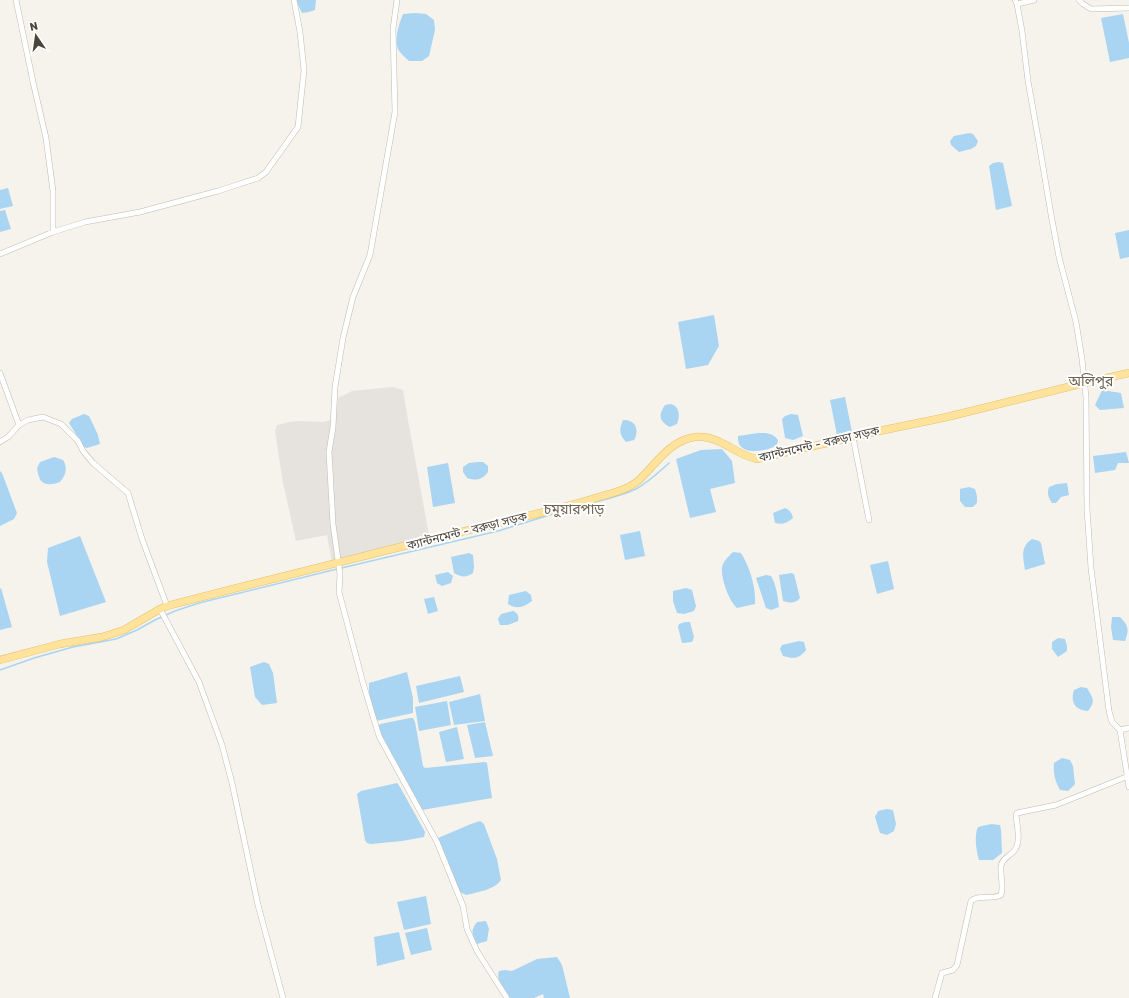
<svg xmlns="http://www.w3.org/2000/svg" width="1129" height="998" font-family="Rubik,'Noto Sans Bengali',sans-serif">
  <rect width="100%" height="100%" fill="#f6f3ec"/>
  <path fill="#e6e2dd" d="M392,387L403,390L408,420L429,535L370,553L332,562L327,535L296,541L283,483L275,431L277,425L289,422L301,421L323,422L336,419L338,398L352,391Z"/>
  <path fill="#a9d4f2" d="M296,0H316L315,10L309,12L302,13Z
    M416,13L426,14L434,20L435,30L429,56L422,61H409C406,58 400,53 398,49C394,39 399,24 403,14Z
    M1123,14L1129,43V58L1110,62L1101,18Z
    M969,133L973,134L978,141L976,146L971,149L959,152L951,145L950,141L954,136Z
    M999,162L1003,163L1012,206L996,210L989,166L993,163Z
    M8,188L13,206L0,209V190Z
    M5,210L11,229L0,232V211Z
    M1129,230V257L1120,259L1115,233Z
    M714,315L719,346L708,365L686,369L678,322Z
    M1108,383V391L1121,393L1124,408L1100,410L1095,405L1105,384Z
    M845,397L852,432L837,435L830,400Z
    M671,404C680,407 680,416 677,424L670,427C659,421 658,415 665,405Z
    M84,414L89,416L98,435L100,444L87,448L84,447L69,423L72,419Z
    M791,414L798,415L803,436L793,440L785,438L782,419L785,416Z
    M623,420C635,419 640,430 634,440L626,442C619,434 619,430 623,420Z
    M758,433C766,433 773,433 778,440L777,445C766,452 736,457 738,436Z
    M722,449L732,461L735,483L710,489L716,512L690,518L676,459L701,450Z
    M1126,452L1129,463H1118L1115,470L1095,473L1093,456Z
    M54,457L63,460C68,468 66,475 60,482C45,487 39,484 37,468L40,462Z
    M478,462H483L488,466V472C482,480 477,481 467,478L463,472V467L469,463Z
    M448,463L455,503L433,507L427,467Z
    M0,471L2,473L17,513L14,519L0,526Z
    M1067,483L1069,495L1061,497L1056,503H1052C1048,497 1047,493 1049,487L1057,484Z
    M969,487L975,489L977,496V503L973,507H965L960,501V489Z
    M785,508C790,510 792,513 793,518C787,523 783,525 775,523L773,513Z
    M640,531L645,556L625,560L620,535Z
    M80,536L106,602L60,616L47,562L48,548Z
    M1032,539L1039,541L1041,543L1045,564L1025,570C1023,557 1020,547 1032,539Z
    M733,552L741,553C750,568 756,587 755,604L737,608C729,601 721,579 722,568C723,561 728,557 733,552Z
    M469,553L473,555L474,567L473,573C466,578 461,577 454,573L451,557Z
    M888,561L894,589L877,594L870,565Z
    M448,572L453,576L451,583L442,586L437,583L435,575Z
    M791,573L794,574L800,598C795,604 789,603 783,601L779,575Z
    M766,575L771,576C776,584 778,597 779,607L771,610L766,608L756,578Z
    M1,588L12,627L0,630V589Z
    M686,588L692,590L696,606L694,611L684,614L677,613L673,601V591Z
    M526,591L531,595L532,601C524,607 517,610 508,604L509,595Z
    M434,597L438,611L428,614L424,599Z
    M513,611C518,613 519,616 518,621L508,625H500L498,619L501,614Z
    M1112,617H1120C1129,626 1129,630 1125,641L1113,640L1111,627Z
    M685,622H690L694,637L692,642L682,643L678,627L679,624Z
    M1058,638L1065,639L1067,646V651L1058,657L1052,649V642Z
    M799,641L804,642L806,650C799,659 794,659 783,656L780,649L782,645Z
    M264,662L269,664L273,673L277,703L262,705L255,697L250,667Z
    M407,672L413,698V713L376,721L369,693V683Z
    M460,676L464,692L419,703L416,686Z
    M1081,687L1087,688C1093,698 1096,701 1088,711C1075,710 1070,702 1074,690Z
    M480,694L485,721L454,725L449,702Z
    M447,701L451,725L419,731L415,707Z
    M410,718H413L415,722L423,766L425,768L485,762L487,763L492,798L422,810L402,778L378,727L380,724Z
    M485,722L493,756L475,758L467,725Z
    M457,727L464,759L446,762L439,732Z
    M1062,758L1070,760L1073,766L1075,784L1068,791L1060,790C1055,780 1053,774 1054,763Z
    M397,783L400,787L425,832L424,837L402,841L371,844L367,843L365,840L357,794L361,791Z
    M887,809L893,810L896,824L894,831L887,835L880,833L875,817L878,811Z
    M480,821L484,824L497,859L501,880C494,890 478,892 466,895L458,891L438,842V838L471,824Z
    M991,824L1000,825L1001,830L1002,853L993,860H979C976,850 974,836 978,827Z
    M426,896L431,924L404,930L397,902Z
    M486,921L489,929L487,941L477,944C472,934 470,931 477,922Z
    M427,928L432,950L411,955L405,933Z
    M399,932L405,959L377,966L374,937Z
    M557,957L562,965L570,998H544L543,994L534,998H511L509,997C503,990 496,981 499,971L505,970L512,971L537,959Z"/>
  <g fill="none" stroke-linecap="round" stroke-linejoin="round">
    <path stroke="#a9d4f2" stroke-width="1.5" d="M587,504C603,500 621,496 636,489C649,482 659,472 669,463
      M0,670L34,658L73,647L116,639L137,630L155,620L175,611L199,603L333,570L498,531L572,508"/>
    <defs>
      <path id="minor" d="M16,0L33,82L46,138L53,191V232
        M397,0L393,29L395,112L370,255L353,297L343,338L335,387L333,427L329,452L333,524L340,574L339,592L363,683L379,736L437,842L463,906L467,929L477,951L507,998
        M1015,0L1017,4L1022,31L1028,81L1040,149L1052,220L1059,257L1076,322L1082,359L1086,397L1087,509L1091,568L1109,711L1112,722L1120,730L1129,787
        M1079,0L1083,4L1091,9L1129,8
        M1017,4L1034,0
        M0,254L53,232L85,222L140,212L218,191L258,178L266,172L298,127L304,70L300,32L294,0
        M0,373L19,425
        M853,437L869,520
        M0,442L8,437L19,425L28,420L43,417L61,424L78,441L83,451L93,463L128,493L142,539L167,606
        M160,609L199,682L222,745L232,783L258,905L283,998
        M1120,730L1129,728
        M935,998L942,973L953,970L957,965L971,901C978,894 993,900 1001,895C1004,886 1000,876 1001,866C1002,859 1008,857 1013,852C1022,843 1017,827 1016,815L1017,813L1056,805L1126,777"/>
      <path id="major" d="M0,660L60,644L102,637L124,630L160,609L167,606C262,581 357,558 452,534C501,522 550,512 599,497C612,493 628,490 639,480C657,463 669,441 695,437C719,434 735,455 757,459L884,430L947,417L1084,383L1129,373"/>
    </defs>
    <use href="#minor" stroke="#c2bbae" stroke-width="6"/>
    <use href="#major" stroke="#e6c16a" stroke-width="8"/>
    <use href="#minor" stroke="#fff" stroke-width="5"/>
    <use href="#major" stroke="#ffe39c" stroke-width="7"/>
  </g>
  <g text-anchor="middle" stroke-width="4" stroke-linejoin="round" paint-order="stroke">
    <g font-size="12" fill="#4b4439" stroke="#fff">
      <text transform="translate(819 444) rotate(-13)" y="4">ক্যান্টনমেন্ট - বরুড়া সড়ক</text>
      <text transform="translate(467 531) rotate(-14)" y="4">ক্যান্টনমেন্ট - বরুড়া সড়ক</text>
    </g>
    <g font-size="14" fill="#6e6250" stroke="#fff">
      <text x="1091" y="386">অলিপুর</text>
      <text x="574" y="514">চমুয়ারপাড়</text>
    </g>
  </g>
  <g transform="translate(36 36) rotate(347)" stroke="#ffffff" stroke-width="3" paint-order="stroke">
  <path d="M0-3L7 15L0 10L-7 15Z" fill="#4b4439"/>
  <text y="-6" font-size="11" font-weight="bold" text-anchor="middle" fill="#4b4439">N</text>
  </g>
</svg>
